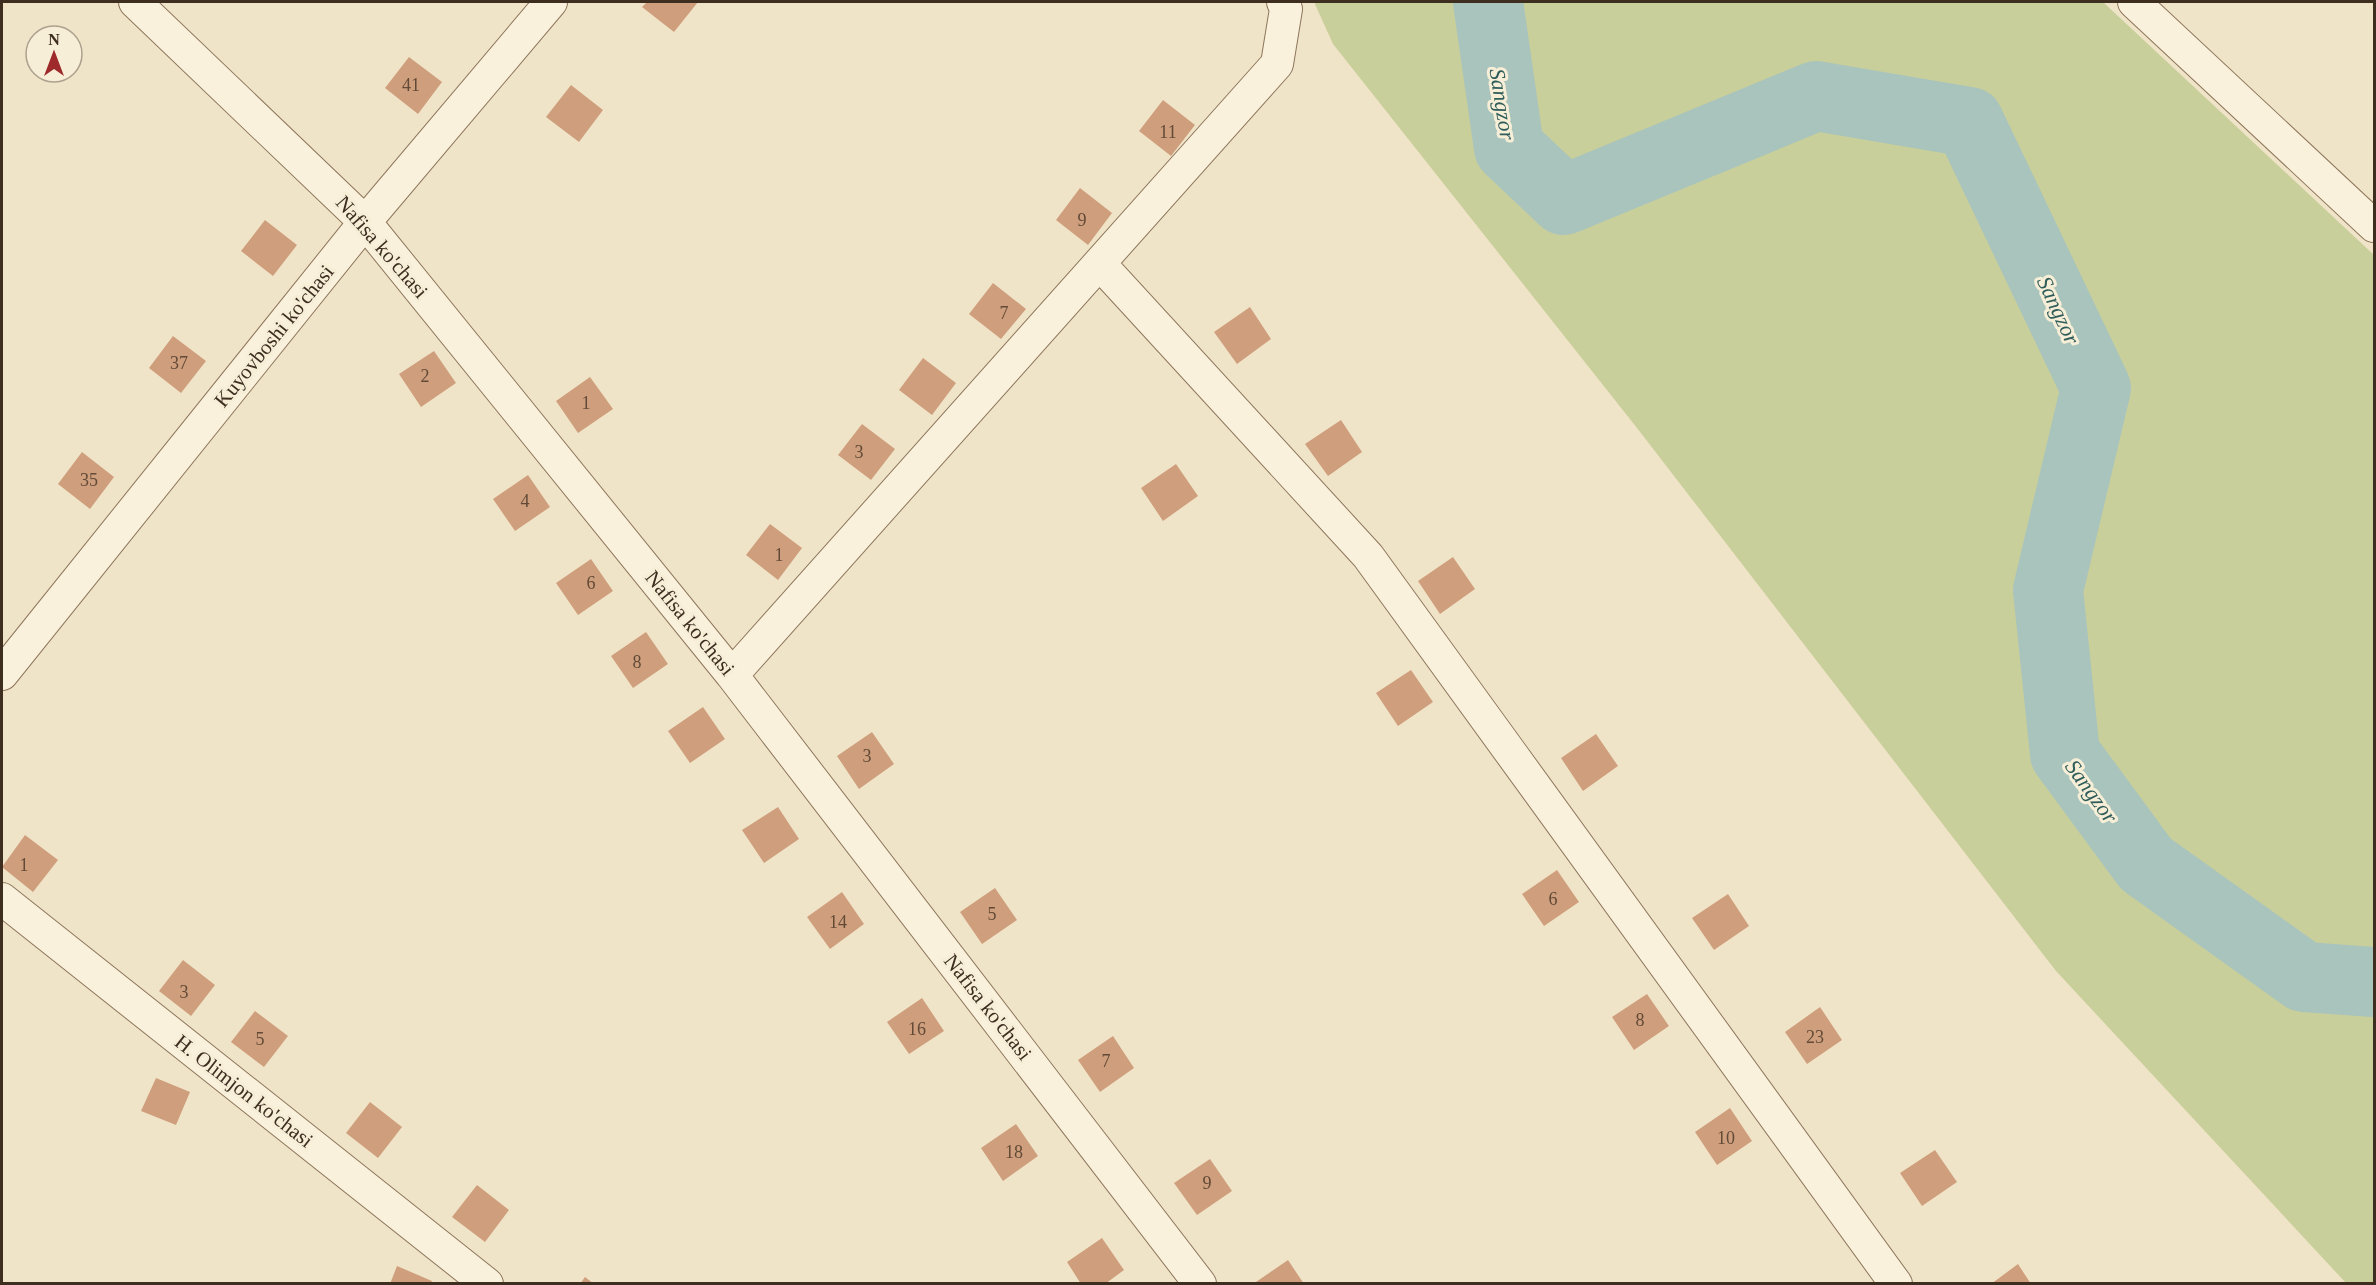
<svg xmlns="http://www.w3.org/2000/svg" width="2376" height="1285" font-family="Georgia,serif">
  <rect width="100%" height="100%" fill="#f0e4c8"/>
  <path fill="#c9cf9b" d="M1314,2H2103L2374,255V1283H2346L2056,971L1637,428L1333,44Z"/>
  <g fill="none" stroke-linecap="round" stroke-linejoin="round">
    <path stroke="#a9c4bc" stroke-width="70" d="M1488,2L1509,148L1564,200L1816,96L1969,122L2096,388L2048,590L2065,754L2146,864L2304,977L2374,982"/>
  </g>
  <path fill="#cf9f7d" d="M647,2H698L674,32L642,7Z
    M409,57L442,82L418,114L385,88Z
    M571,85L603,110L579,142L546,117Z
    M1163,100L1195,125L1171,156L1139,131Z
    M1080,188L1112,213L1088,245L1056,220Z
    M265,220L297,245L273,276L241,251Z
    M993,283L1026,309L1001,339L969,314Z
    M1250,307L1271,339L1237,364L1214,332Z
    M173,336L206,361L181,393L149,368Z
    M434,351L456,383L421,407L399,374Z
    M923,358L956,383L932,415L899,390Z
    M590,377L613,409L578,433L556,401Z
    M1341,420L1362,452L1328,476L1305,444Z
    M862,424L895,449L871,480L838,455Z
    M82,452L114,477L90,509L58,484Z
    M1176,464L1198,496L1163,521L1141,488Z
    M528,475L550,507L515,531L493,499Z
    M770,524L802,548L778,580L746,555Z
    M1453,557L1475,589L1440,614L1418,581Z
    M591,559L613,591L578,615L556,583Z
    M646,632L668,664L633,688L611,656Z
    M1411,670L1433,702L1398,726L1376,693Z
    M703,707L725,739L690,763L668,731Z
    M872,732L894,764L859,789L837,756Z
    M1596,734L1618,766L1583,791L1561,758Z
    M778,807L799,839L764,863L742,830Z
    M25,835L58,860L33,892L2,867Z
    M1557,870L1579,902L1544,926L1522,894Z
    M995,888L1017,920L982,944L960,912Z
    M842,892L864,924L830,949L807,917Z
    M1728,894L1749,926L1714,950L1692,918Z
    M183,960L215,985L191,1016L159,991Z
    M1647,994L1669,1026L1634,1050L1612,1017Z
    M922,998L944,1031L909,1054L887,1022Z
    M1820,1007L1842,1040L1807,1064L1785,1032Z
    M255,1011L288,1036L264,1067L231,1042Z
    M1113,1036L1134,1068L1100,1092L1078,1060Z
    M156,1078L190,1092L176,1125L141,1111Z
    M370,1102L402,1127L378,1158L346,1133Z
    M1730,1108L1752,1141L1717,1165L1695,1132Z
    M1016,1124L1038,1156L1003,1181L981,1148Z
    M1935,1150L1957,1182L1922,1206L1900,1173Z
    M1210,1159L1232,1191L1197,1215L1174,1183Z
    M477,1185L509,1210L485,1242L452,1217Z
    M1102,1238L1124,1270L1105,1284H1081L1067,1262Z
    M1288,1260L1304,1284H1253Z
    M2018,1264L2031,1284H1991Z
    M397,1266L432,1281L431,1284H390Z
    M585,1277L594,1284H580Z"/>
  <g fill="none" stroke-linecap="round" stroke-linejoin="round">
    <defs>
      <path id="street" d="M135,2L365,222L732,675L1200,1284
        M2134,2L2374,226
        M1100,264L1368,556L1896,1284
        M2,674L365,222L551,2
        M732,675L1277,64L1286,9L1283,2
        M2,899L487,1284"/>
    </defs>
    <use href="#street" stroke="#8d765c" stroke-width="34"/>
    <use href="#street" stroke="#faf1dc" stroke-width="32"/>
  </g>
  <g text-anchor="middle" stroke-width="6" stroke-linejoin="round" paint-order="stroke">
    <g font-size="18" fill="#624a37">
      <text x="411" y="91">41</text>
      <text x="1168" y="138">11</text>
      <text x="1082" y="226">9</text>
      <text x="1004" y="319">7</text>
      <text x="179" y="369">37</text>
      <text x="425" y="382">2</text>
      <text x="586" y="409">1</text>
      <text x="859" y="458">3</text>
      <text x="89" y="486">35</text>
      <text x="525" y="507">4</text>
      <text x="779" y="561">1</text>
      <text x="591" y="589">6</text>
      <text x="637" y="668">8</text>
      <text x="867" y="762">3</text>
      <text x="24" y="871">1</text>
      <text x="1553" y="905">6</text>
      <text x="992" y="920">5</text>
      <text x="838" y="928">14</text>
      <text x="184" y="998">3</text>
      <text x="1640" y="1026">8</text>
      <text x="917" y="1035">16</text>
      <text x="1815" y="1043">23</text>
      <text x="260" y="1045">5</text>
      <text x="1106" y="1067">7</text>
      <text x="1726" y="1144">10</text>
      <text x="1014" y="1158">18</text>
      <text x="1207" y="1189">9</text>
    </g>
    <g font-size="21" fill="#3d2e20" stroke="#f7eed8">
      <text transform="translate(382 247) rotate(49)" y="7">Nafisa ko'chasi</text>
      <text transform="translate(274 336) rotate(-51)" y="7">Kuyovboshi ko'chasi</text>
      <text transform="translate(690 623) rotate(51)" y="7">Nafisa ko'chasi</text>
      <text transform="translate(988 1007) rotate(52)" y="7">Nafisa ko'chasi</text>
      <text transform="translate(244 1091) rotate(38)" y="7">H. Olimjon ko'chasi</text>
    </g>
    <g font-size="22" font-style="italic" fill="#2f5d5a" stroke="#f7eed8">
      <text transform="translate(1503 104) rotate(81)" y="8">Sangzor</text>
      <text transform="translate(2059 310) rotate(65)" y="8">Sangzor</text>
      <text transform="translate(2092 791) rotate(54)" y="8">Sangzor</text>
    </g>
  </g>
  <rect width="2376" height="1285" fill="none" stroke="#3d2e20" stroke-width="6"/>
  <g transform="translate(54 54)"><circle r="28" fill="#f7eed8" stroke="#ada18e" stroke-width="1.5"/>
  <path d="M0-4.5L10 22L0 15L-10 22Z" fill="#9e2a2b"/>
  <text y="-9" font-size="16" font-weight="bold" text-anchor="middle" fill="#3d2e20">N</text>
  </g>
</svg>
